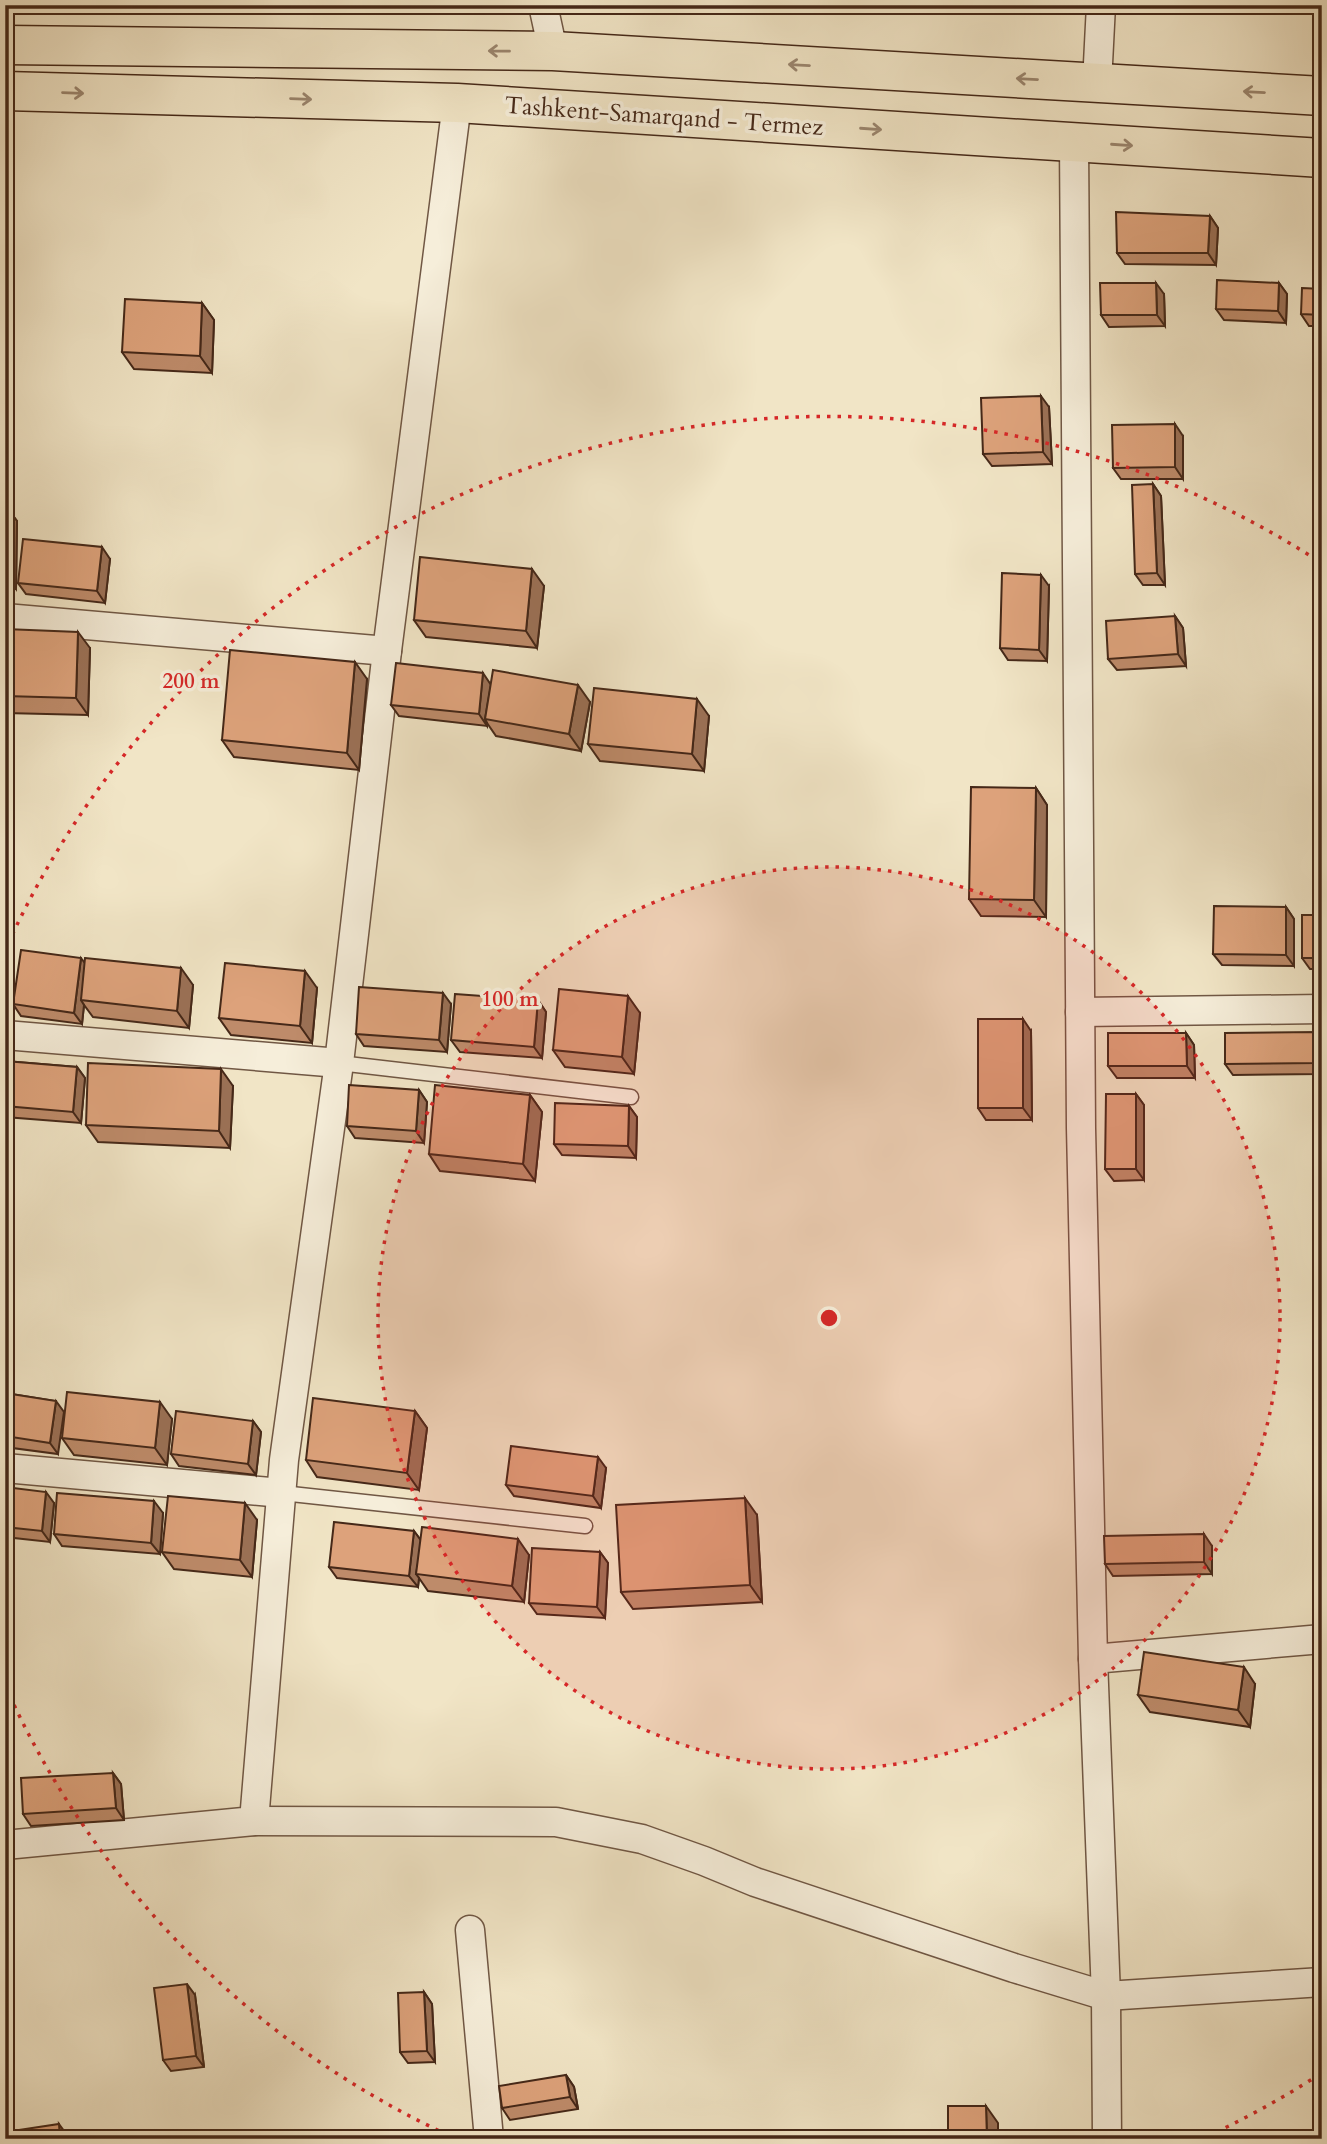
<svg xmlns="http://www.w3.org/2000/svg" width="1327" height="2144" viewBox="0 0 1327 2144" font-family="Cardo,serif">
  <rect width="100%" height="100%" fill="#f1e5c6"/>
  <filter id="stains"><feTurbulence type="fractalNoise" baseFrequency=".00286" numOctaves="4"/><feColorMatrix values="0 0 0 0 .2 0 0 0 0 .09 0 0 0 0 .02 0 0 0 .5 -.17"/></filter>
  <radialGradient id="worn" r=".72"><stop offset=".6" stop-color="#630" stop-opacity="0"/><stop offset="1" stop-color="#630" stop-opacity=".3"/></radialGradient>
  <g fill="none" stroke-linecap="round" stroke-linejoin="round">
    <!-- lane casing -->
    <g stroke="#705744" stroke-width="17">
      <g id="lane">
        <path d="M339,1063L631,1097"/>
        <path d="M282,1493L585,1526"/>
      </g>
    </g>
    <!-- street casing -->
    <g stroke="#705744" stroke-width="31">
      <g id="street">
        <path d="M543,5L553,51"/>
        <path d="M1097,83L1101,5"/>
        <path d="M1074,142L1081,1128L1093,1659L1106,1996L1107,2139"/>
        <path d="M5,618L387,651"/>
        <path d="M1080,1012L1322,1009"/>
        <path d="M5,1035L339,1063"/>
        <path d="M5,1468L282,1493"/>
        <path d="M1093,1659L1322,1639"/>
        <path d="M254,1821L556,1822L642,1839L704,1861L755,1882L1014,1968L1106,1996L1322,1982"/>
        <path d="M5,1845L254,1821L284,1460L339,1063L387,651L457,103"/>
        <path d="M470,1930L489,2139"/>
      </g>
    </g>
    <!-- highway casing -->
    <g stroke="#452818" stroke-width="41">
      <g id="highway">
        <path d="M5,45L553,51L1322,96"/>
        <path d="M5,91L457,103L1322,158"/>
      </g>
    </g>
    <!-- lane -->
    <use href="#lane" stroke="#f6eeda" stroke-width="14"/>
    <!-- street -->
    <use href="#street" stroke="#f6eeda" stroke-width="28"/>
    <!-- highway -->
    <use href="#highway" stroke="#f1e5c6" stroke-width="38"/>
  </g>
  <!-- wall -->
  <g fill="#be8b6a" stroke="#452818" stroke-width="2">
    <path d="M1210,216L1218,228L1216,265L1125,264L1117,253Z"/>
    <path d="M1279,283L1287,294L1286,323L1224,320L1216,309Z"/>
    <path d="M1322,289V326H1309L1301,314Z"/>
    <path d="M1164,294L1165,326L1109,327L1101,315Z"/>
    <path d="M202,303L214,320L212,373L134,369L122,352Z"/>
    <path d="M1049,407L1052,464L992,466L983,454Z"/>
    <path d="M1183,436V479H1121L1113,468Z"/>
    <path d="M1153,484L1161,496L1165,585H1143L1135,574Z"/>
    <path d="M5,505L17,521L16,589H5Z"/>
    <path d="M110,559L105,603L26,594L18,583Z"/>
    <path d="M544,586L537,648L426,637L414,620Z"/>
    <path d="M1049,586L1047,661L1008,660L1000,648Z"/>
    <path d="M1175,616L1183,628L1186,666L1117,670L1108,659Z"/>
    <path d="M5,629L90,648L88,715L5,713Z"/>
    <path d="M367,679L359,770L234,757L222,740Z"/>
    <path d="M491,684L590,702L581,751L496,736L487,723V726L399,716L391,705Z"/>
    <path d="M709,716L704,771L600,761L588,744Z"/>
    <path d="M1036,788L1047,805L1046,917L981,916L969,899Z"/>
    <path d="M1286,907L1294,919V966L1222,965L1213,954Z"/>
    <path d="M1322,915V969H1310L1302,958Z"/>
    <path d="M85,963L193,985L189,1028L93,1017L84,1005L82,1024L21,1016L13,1004Z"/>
    <path d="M317,988L312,1043L231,1035L219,1018Z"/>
    <path d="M538,1000L546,1012L542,1058L460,1052L451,1040Z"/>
    <path d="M451,1004L447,1052L364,1046L356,1034Z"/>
    <path d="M640,1013L634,1074L565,1067L553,1050Z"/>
    <path d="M1031,1031L1032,1120H986L978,1108Z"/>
    <path d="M1317,1032L1322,1038V1074L1233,1075L1225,1064Z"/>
    <path d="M1186,1033L1194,1045L1195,1078H1117L1108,1066Z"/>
    <path d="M5,1061L77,1067L85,1078L81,1123L5,1117Z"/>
    <path d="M233,1086L230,1148L98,1142L86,1125Z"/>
    <path d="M419,1090L427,1102L424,1143L355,1138L347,1126Z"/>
    <path d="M1136,1094L1144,1105V1180L1114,1181L1105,1169Z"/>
    <path d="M530,1095L542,1112L535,1181L440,1171L429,1154Z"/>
    <path d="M629,1106L637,1117L636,1158L562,1155L554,1144Z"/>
    <path d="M5,1393L56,1401L58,1454L5,1447Z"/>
    <path d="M415,1411L427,1428L419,1490L317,1477L306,1460Z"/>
    <path d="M172,1419L167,1465L74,1455L62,1438Z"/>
    <path d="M253,1421L261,1432L256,1475L179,1466L171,1454Z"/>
    <path d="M606,1468L601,1508L514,1496L506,1485Z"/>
    <path d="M5,1487L54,1503L50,1542L5,1537Z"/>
    <path d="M163,1513L160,1554L62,1546L54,1534Z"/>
    <path d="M757,1515L762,1602L633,1609L621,1592Z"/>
    <path d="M257,1520L252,1577L174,1569L162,1552Z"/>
    <path d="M414,1531L420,1539L529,1555L524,1602L428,1591L419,1578L418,1587L337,1578L329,1567Z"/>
    <path d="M1212,1546V1574L1113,1576L1105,1564Z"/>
    <path d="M600,1552L608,1563L605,1618L537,1614L529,1603Z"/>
    <path d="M1255,1684L1250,1727L1150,1712L1138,1695Z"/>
    <path d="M113,1773L121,1784L124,1820L31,1826L23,1814Z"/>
    <path d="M424,1992L432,2004L435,2062L408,2063L400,2052Z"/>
    <path d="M195,1995L204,2067L171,2071L163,2060Z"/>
    <path d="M566,2075L574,2087L578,2109L510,2120L502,2108Z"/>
  </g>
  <!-- shaded-wall -->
  <g fill="#9b7156" stroke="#452818" stroke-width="2">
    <path d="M1210,216L1218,228L1216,265L1208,253Z"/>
    <path d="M1156,283L1164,294L1165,326L1157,315Z"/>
    <path d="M1279,283L1287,294L1286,323L1278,311Z"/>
    <path d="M202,303L214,320L212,373L200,356Z"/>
    <path d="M1041,396L1049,407L1052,464L1043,452Z"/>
    <path d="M1175,424L1183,436V479L1175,467Z"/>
    <path d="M1153,484L1161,496L1165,585L1157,573Z"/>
    <path d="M5,505L17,521L16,589L5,574Z"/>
    <path d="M102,547L110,559L105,603L97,591Z"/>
    <path d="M532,569L544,586L537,648L526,631Z"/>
    <path d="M1041,575L1049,586L1047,661L1039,650Z"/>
    <path d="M1175,616L1183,628L1186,666L1178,654Z"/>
    <path d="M78,632L90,648L88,715L76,698Z"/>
    <path d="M355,662L367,679L359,770L347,753Z"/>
    <path d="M483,673L491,685L485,719L487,723V726L479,714Z"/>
    <path d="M578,685L590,702L581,751L569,734Z"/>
    <path d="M697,699L709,716L704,771L692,754Z"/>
    <path d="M1036,788L1047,805L1046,917L1034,900Z"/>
    <path d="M1286,907L1294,919V966L1286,955Z"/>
    <path d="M81,958L90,970L81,1000L84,1005L82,1024L74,1013Z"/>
    <path d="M181,968L193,985L189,1028L177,1011Z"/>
    <path d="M305,971L317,988L312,1043L300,1026Z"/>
    <path d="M443,993L451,1004L447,1052L439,1040Z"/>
    <path d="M628,996L640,1013L634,1074L622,1057Z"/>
    <path d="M538,1000L546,1012L542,1058L534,1047Z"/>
    <path d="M1023,1019L1031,1031L1032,1120L1023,1108Z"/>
    <path d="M1317,1032L1322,1038V1069L1318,1063Z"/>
    <path d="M1186,1033L1194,1045L1195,1078L1187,1066Z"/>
    <path d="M77,1067L85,1078L81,1123L73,1112Z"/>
    <path d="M221,1069L233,1086L230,1148L219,1131Z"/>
    <path d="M419,1090L427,1102L424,1143L416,1131Z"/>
    <path d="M1136,1094L1144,1105V1180L1136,1169Z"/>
    <path d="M530,1095L542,1112L535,1181L523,1164Z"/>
    <path d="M629,1106L637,1117L636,1158L628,1146Z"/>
    <path d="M56,1401L64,1412L58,1454L50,1443Z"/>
    <path d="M160,1402L172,1419L167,1465L155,1448Z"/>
    <path d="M415,1411L427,1428L419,1490L407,1473Z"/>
    <path d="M253,1421L261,1432L256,1475L248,1464Z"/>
    <path d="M598,1457L606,1468L601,1508L593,1496Z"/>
    <path d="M46,1492L54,1503L50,1542L42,1531Z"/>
    <path d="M745,1498L757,1515L762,1602L750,1585Z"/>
    <path d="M154,1501L163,1513L160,1554L151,1543Z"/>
    <path d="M245,1503L257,1520L252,1577L240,1560Z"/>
    <path d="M414,1531L422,1542L416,1574L419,1578L418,1587L409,1576Z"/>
    <path d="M1204,1534L1212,1546V1574L1204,1562Z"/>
    <path d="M518,1539L529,1555L524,1602L512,1586Z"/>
    <path d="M600,1552L608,1563L605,1618L597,1607Z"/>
    <path d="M1244,1667L1255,1684L1250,1727L1238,1710Z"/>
    <path d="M113,1773L121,1784L124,1820L116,1808Z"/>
    <path d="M187,1984L195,1995L204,2067L196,2056Z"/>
    <path d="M424,1992L432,2004L435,2062L427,2051Z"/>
    <path d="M566,2075L574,2087L578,2109L570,2097Z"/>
    <path d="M986,2106L998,2123V2139H987Z"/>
    <path d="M59,2124L70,2139H60Z"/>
  </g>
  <!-- building -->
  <g fill="#dda27b" stroke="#452818" stroke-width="2">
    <path d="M1116,212L1210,216L1208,253H1117Z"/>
    <path d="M1217,280L1279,283L1278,311L1216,309Z"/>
    <path d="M1100,283H1156L1157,315H1101Z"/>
    <path d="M1302,288L1322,289V315L1301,314Z"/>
    <path d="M125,299L202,303L200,356L122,352Z"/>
    <path d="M1041,396L1043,452L983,454L981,398Z"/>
    <path d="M1175,424V467L1113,468L1112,425Z"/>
    <path d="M1153,484L1157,573L1135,574L1132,485Z"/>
    <path d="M23,539L102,547L97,591L18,583Z"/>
    <path d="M420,557L532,569L526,631L414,620Z"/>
    <path d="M1002,573L1041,575L1039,650L1000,648Z"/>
    <path d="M1175,616L1178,654L1108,659L1106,621Z"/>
    <path d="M5,629L78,632L76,698L5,696Z"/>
    <path d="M230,650L355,662L347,753L222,740Z"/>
    <path d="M396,663L483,673L479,714L391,705Z"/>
    <path d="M493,670L578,685L569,734L485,719Z"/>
    <path d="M594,688L697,699L692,754L588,744Z"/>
    <path d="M971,787L1036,788L1034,900L969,899Z"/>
    <path d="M1214,906L1286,907V955L1213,954Z"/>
    <rect x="1302" y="915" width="20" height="43"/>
    <path d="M21,950L81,958L74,1013L13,1004Z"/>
    <path d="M85,958L181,968L177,1011L81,1000Z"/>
    <path d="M225,963L305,971L300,1026L219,1018Z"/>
    <path d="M359,987L443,993L439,1040L356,1034Z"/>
    <path d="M559,989L628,996L622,1057L553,1050Z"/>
    <path d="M455,994L538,1000L534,1047L451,1040Z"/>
    <rect x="978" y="1019" width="45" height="89"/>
    <path d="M1317,1032L1318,1063L1225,1064V1033Z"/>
    <path d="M1108,1033H1186L1187,1066H1108Z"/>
    <path d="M5,1061L77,1067L73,1112L5,1106Z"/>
    <path d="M88,1063L221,1069L219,1131L86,1125Z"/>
    <path d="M349,1085L419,1090L416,1131L347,1126Z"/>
    <path d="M435,1085L530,1095L523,1164L429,1154Z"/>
    <path d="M1106,1094H1136V1169H1105Z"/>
    <path d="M555,1103L629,1106L628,1146L554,1144Z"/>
    <path d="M67,1392L160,1402L155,1448L62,1438Z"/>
    <path d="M5,1393L56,1401L50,1443L5,1436Z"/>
    <path d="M313,1398L415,1411L407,1473L306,1460Z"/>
    <path d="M176,1411L253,1421L248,1464L171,1454Z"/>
    <path d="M511,1446L598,1457L593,1496L506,1485Z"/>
    <path d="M5,1487L46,1492L42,1531L5,1527Z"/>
    <path d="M57,1493L154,1501L151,1543L54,1534Z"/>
    <path d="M168,1496L245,1503L240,1560L162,1552Z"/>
    <path d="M745,1498L750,1585L621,1592L616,1505Z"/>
    <path d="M334,1522L414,1531L409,1576L329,1567Z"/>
    <path d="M422,1527L518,1539L512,1586L416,1574Z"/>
    <path d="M1204,1534V1562L1105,1564L1104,1536Z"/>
    <path d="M532,1548L600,1552L597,1607L529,1603Z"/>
    <path d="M1144,1652L1244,1667L1238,1710L1138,1695Z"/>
    <path d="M113,1773L116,1808L23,1814L21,1778Z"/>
    <path d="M187,1984L196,2056L163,2060L154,1988Z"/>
    <path d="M424,1992L427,2051L400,2052L398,1993Z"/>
    <path d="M566,2075L570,2097L502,2108L499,2086Z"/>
    <path d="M948,2106H986L987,2139H948Z"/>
    <path d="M59,2124L60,2139H5V2132Z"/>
  </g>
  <!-- one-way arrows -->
  <defs><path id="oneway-shaft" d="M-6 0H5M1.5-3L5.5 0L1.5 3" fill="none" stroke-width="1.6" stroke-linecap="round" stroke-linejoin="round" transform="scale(1.75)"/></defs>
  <g stroke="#9b866f">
    <use href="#oneway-shaft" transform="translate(499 51) rotate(-179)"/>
    <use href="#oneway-shaft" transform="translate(799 65) rotate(-177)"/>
    <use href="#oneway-shaft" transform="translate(1027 79) rotate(-177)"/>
    <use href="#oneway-shaft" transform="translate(1254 92) rotate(-177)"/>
    <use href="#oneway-shaft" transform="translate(73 93) rotate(2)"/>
    <use href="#oneway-shaft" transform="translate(301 99) rotate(2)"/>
    <use href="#oneway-shaft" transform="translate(871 129) rotate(4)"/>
    <use href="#oneway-shaft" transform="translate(1122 145) rotate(4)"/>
  </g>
  <!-- distance rings -->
  <circle cx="829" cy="1318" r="451" fill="#d62828" fill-opacity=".12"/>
  <g fill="none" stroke="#d62828" stroke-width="3.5" stroke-dasharray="3.5 7">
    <circle cx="829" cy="1318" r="451"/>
    <path d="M1320 2074A902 902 0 0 1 1210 2135M448 2135A902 902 0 0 1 8 1692M8 944A902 902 0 0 1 1320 562"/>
  </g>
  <g text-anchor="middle" stroke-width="7" stroke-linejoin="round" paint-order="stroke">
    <!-- street labels -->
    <g font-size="24" fill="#452818" stroke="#f6eeda">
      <text transform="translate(664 116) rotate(4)" y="8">Tashkent-Samarqand - Termez</text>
    </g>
  </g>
  <circle cx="829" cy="1318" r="10" fill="#d62828" stroke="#f6eeda" stroke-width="3.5"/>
  <g font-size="21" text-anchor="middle" font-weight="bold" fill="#d62828" stroke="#f6eeda" stroke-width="7" stroke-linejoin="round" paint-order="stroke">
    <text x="191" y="688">200 m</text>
    <text x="510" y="1006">100 m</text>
  </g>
  <!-- margin -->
  <rect width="1327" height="2144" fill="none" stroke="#f1e5c6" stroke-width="28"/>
  <rect x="7" y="7" width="1313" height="2130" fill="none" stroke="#452818" stroke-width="3.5"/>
  <rect x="14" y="14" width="1299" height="2116" fill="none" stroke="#452818" stroke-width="2"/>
  <rect width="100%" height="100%" filter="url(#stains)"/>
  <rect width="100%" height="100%" fill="url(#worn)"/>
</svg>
